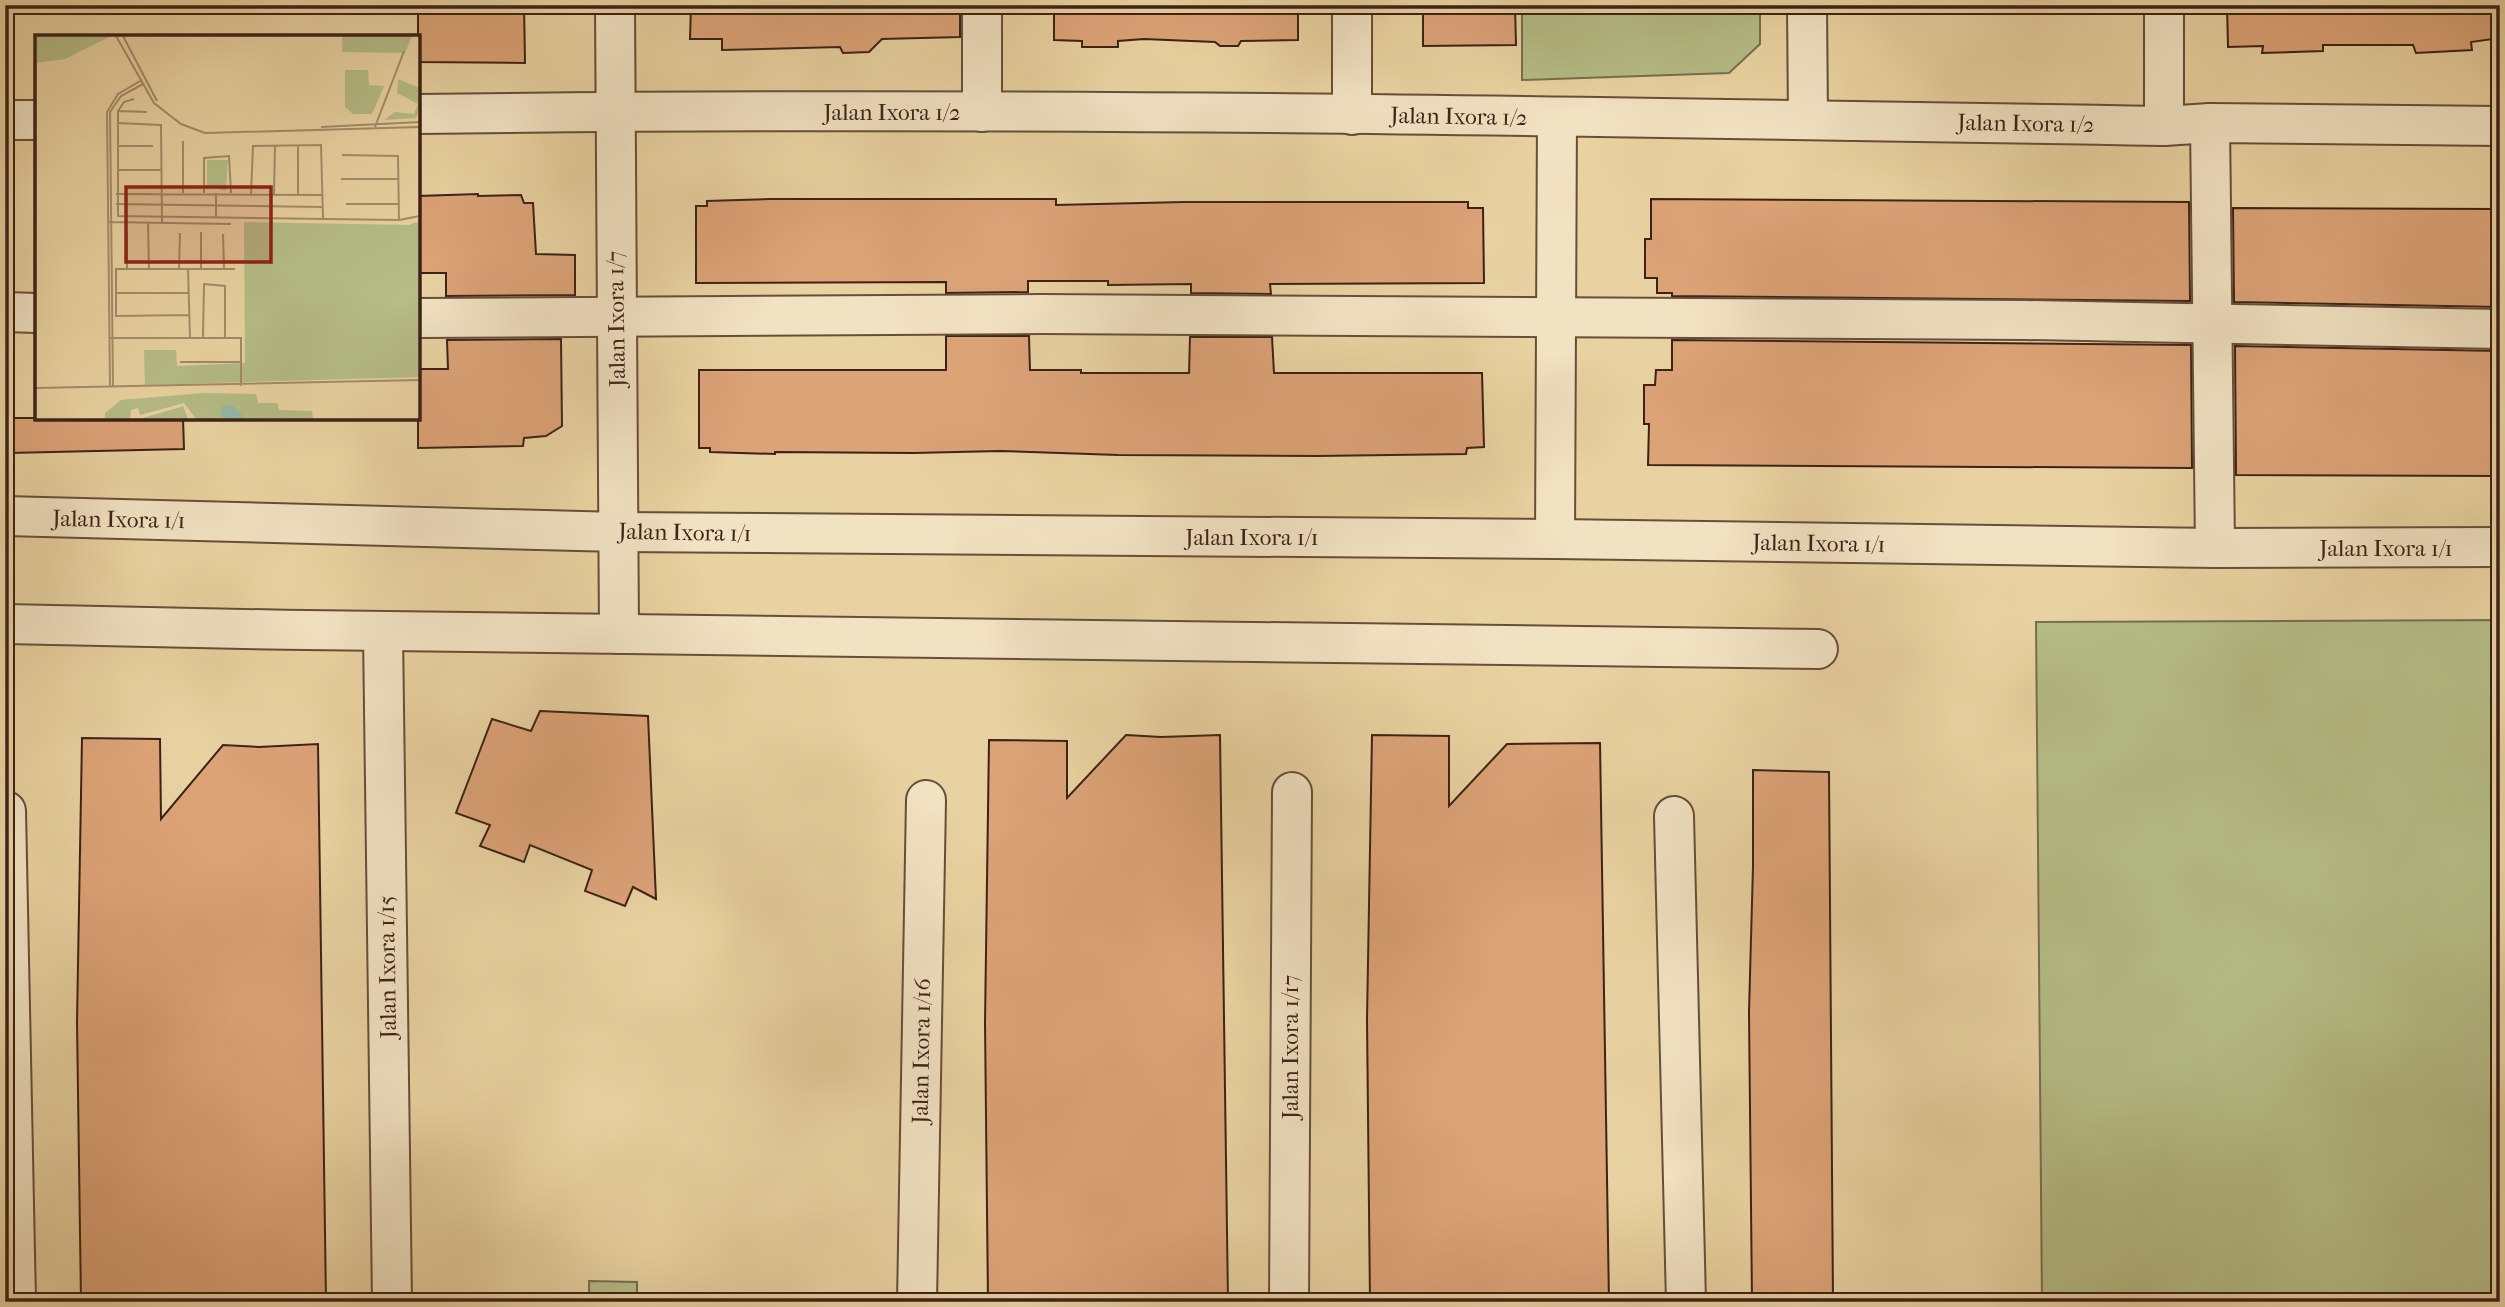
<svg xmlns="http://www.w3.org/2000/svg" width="2505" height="1307" viewBox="0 0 2505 1307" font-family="'IM FELL French Canon',serif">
  <rect width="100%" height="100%" fill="#e9d2a1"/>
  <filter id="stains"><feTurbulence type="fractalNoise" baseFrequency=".00286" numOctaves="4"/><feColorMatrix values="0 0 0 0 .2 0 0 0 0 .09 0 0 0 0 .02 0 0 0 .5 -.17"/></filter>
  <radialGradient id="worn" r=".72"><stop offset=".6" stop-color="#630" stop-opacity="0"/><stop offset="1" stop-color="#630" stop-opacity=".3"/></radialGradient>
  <!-- green -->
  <g fill="#b5bc86" stroke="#786f4f" stroke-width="2">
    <path d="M1522,5H1760V44L1729,73L1522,80Z"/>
    <path d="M2500,620V1302H2042L2036,622Z"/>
    <path d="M589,1281L637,1282V1302H589Z"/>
  </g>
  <!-- building -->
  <g fill="#dca377" stroke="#3c2218" stroke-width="2">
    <path d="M418,5H524L525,63L418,62Z"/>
    <path d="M691,5H960V37L882,39L869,52L843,53L840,47L722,50V39H690Z"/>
    <path d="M1054,5H1298V40L1241,41L1238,46H1220L1215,42L1144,39L1118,41V47H1082V41L1054,40Z"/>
    <path d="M1423,5H1515L1516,45L1423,46Z"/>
    <path d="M2227,5H2500V38L2471,42L2472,50L2416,53L2413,45H2323V51L2262,53L2263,46L2228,47Z"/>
    <path d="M478,194V196L521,195L524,203H533L536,254L575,255V295L446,296V273H418V196Z"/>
    <path d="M771,199H1056V205L1184,202H1468V208H1483L1484,283L1270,284L1271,294L1191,293V284L1108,285V281H1028V292L946,293V282L696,283V206H707V201Z"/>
    <path d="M1651,199L2189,202L2190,301L1672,296V293H1657V278H1645V239H1651Z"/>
    <path d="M2233,208L2500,209V307L2234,302Z"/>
    <path d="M946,336H1029L1030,370H1081V373H1189L1190,337H1272L1274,373H1482L1484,447L1467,448L1466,454L1316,456L1118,455L1000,451L913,453L775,452V454L710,452V448H699V370H946Z"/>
    <path d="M561,339L562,426L546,436L524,438L523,446L418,448V369H448L447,340Z"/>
    <path d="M1672,340L2191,345L2192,468L1648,465L1649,424H1644V385H1655L1656,370H1672Z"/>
    <path d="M2235,346L2500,351V476L2236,475Z"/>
    <path d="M6,418H183L184,449L9,453Z"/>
    <path d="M540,711L648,716L656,899L633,887L625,906L585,891L592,870L530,845L524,862L480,846L490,825L456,813L492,719L531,731Z"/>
    <path d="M1126,735L1161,737L1220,735L1228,1302H988L985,1023L989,740L1067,741V798Z"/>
    <path d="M1372,735L1449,736V806L1507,744L1600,743L1609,1302H1370L1367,1019Z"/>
    <path d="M82,738L160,739L161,819L223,745L259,747L318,744L326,1302H81L77,1022Z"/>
    <path d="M1753,770L1829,772L1833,1302H1752L1749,1012L1753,866Z"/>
  </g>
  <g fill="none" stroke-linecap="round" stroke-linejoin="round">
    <!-- minor casing -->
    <g stroke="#674e3a" stroke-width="42">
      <g id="minor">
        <path d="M615,5L619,634"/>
        <path d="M982,5V112"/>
        <path d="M1807,5L1808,120"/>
        <path d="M2164,5V126"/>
        <path d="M418,114C1000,106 1582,116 2164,126L2210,123L2500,126"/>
        <path d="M1352,115V5"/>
        <path d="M5,120H37"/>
        <path d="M2210,123L2215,548"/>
        <path d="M5,312L37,313"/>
        <path d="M418,318L1042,314L2026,320L2500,329"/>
        <path d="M5,516L618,532L1555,539L2215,548L2500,547"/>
        <path d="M1555,539L1557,117"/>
        <path d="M5,624C609,638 1213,641 1818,649"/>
        <path d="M383,633L392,1302"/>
        <path d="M6,811L16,1302"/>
        <path d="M1674,816L1686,1302"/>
        <path d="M917,1302L926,800"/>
        <path d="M1289,1302L1292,792"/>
      </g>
    </g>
    <!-- minor -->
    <use href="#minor" stroke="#f1e2c2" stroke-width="38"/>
  </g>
  <g text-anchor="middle" stroke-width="5" stroke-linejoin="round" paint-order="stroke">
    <!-- street labels -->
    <g font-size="23" fill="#3c2218" stroke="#f1e2c2">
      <text x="892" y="120">Jalan Ixora 1/2</text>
      <text transform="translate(1459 116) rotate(1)" y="8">Jalan Ixora 1/2</text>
      <text transform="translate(2026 123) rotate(1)" y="8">Jalan Ixora 1/2</text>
      <text transform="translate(616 319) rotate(-91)" y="8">Jalan Ixora 1/7</text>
      <text transform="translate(119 519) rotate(1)" y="8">Jalan Ixora 1/1</text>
      <text transform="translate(685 532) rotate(1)" y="8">Jalan Ixora 1/1</text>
      <text x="1252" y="545">Jalan Ixora 1/1</text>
      <text transform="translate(1819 543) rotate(1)" y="8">Jalan Ixora 1/1</text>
      <text x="2386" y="556">Jalan Ixora 1/1</text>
      <text transform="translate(387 967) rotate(-91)" y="8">Jalan Ixora 1/15</text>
      <text transform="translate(1290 1047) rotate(-90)" y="8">Jalan Ixora 1/17</text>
      <text transform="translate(921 1051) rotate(-89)" y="8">Jalan Ixora 1/16</text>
    </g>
  </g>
  <!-- overview -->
  <g transform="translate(35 35)">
    <rect width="385" height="385" fill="#e9d2a1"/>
    <path d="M0,1H76L30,24L0,28ZM307,1H377L370,18L307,17ZM310,35H333L334,50L349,51L337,79H318L310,72ZM363,44L385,53V75L381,83L349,85L360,77L379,79L383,69L362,58ZM172,125H193L191,156L172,151ZM385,186V342L110,350L109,315H141L142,331L210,328L209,187L374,190ZM168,358L221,359L223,368H242L244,375L277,376L278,384H161L149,368L105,380L103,373L96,375L95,384H70V378L86,365ZM148,371L153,384H104L146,372Z" fill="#b5bc86"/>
    <path d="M189,370L199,371L211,384H187L185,375Z" fill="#97b8a5"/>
    <path fill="none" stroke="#a48c6a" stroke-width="2" d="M81,1L119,68L146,89L170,98L385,92M88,1L122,66M99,64L89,67L83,76V181L364,185L385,181M83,76L112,77M82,88L126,90L127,188M286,92L385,87M340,92L369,16M148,106V158M263,110V159M82,111H118M307,120L363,121L364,185M82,135H127M306,144H364M169,158V123L194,121L196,158M81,159L287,160M216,159L218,111L286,110L288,183M239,159L240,111M81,169L288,172M311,169H364M181,183V158M73,187L196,189M113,188L114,234M92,198V234M188,199L189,234M144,234L145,198M153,234L155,303M166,234V197M81,258H154M154,280L81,281V234H200M168,302L169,249L190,251V302M75,303H206V351M145,327H207M75,352L72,77L83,59L107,45M78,352L75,77L86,61L108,49M0,353L385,345"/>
    <path fill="#8f2418" fill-opacity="0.15" stroke="#8f2418" stroke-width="3.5" d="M91,152H236V227H91Z"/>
    <rect width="385" height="385" fill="none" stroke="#3c2218" stroke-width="3.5"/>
  </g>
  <!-- margin -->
  <rect width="2505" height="1307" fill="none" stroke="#e9d2a1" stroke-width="28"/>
  <rect x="7" y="7" width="2491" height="1293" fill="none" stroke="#3c2218" stroke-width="3.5"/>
  <rect x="14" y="14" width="2477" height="1279" fill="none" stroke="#3c2218" stroke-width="2"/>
  <rect width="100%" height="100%" filter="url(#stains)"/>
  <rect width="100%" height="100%" fill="url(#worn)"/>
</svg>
